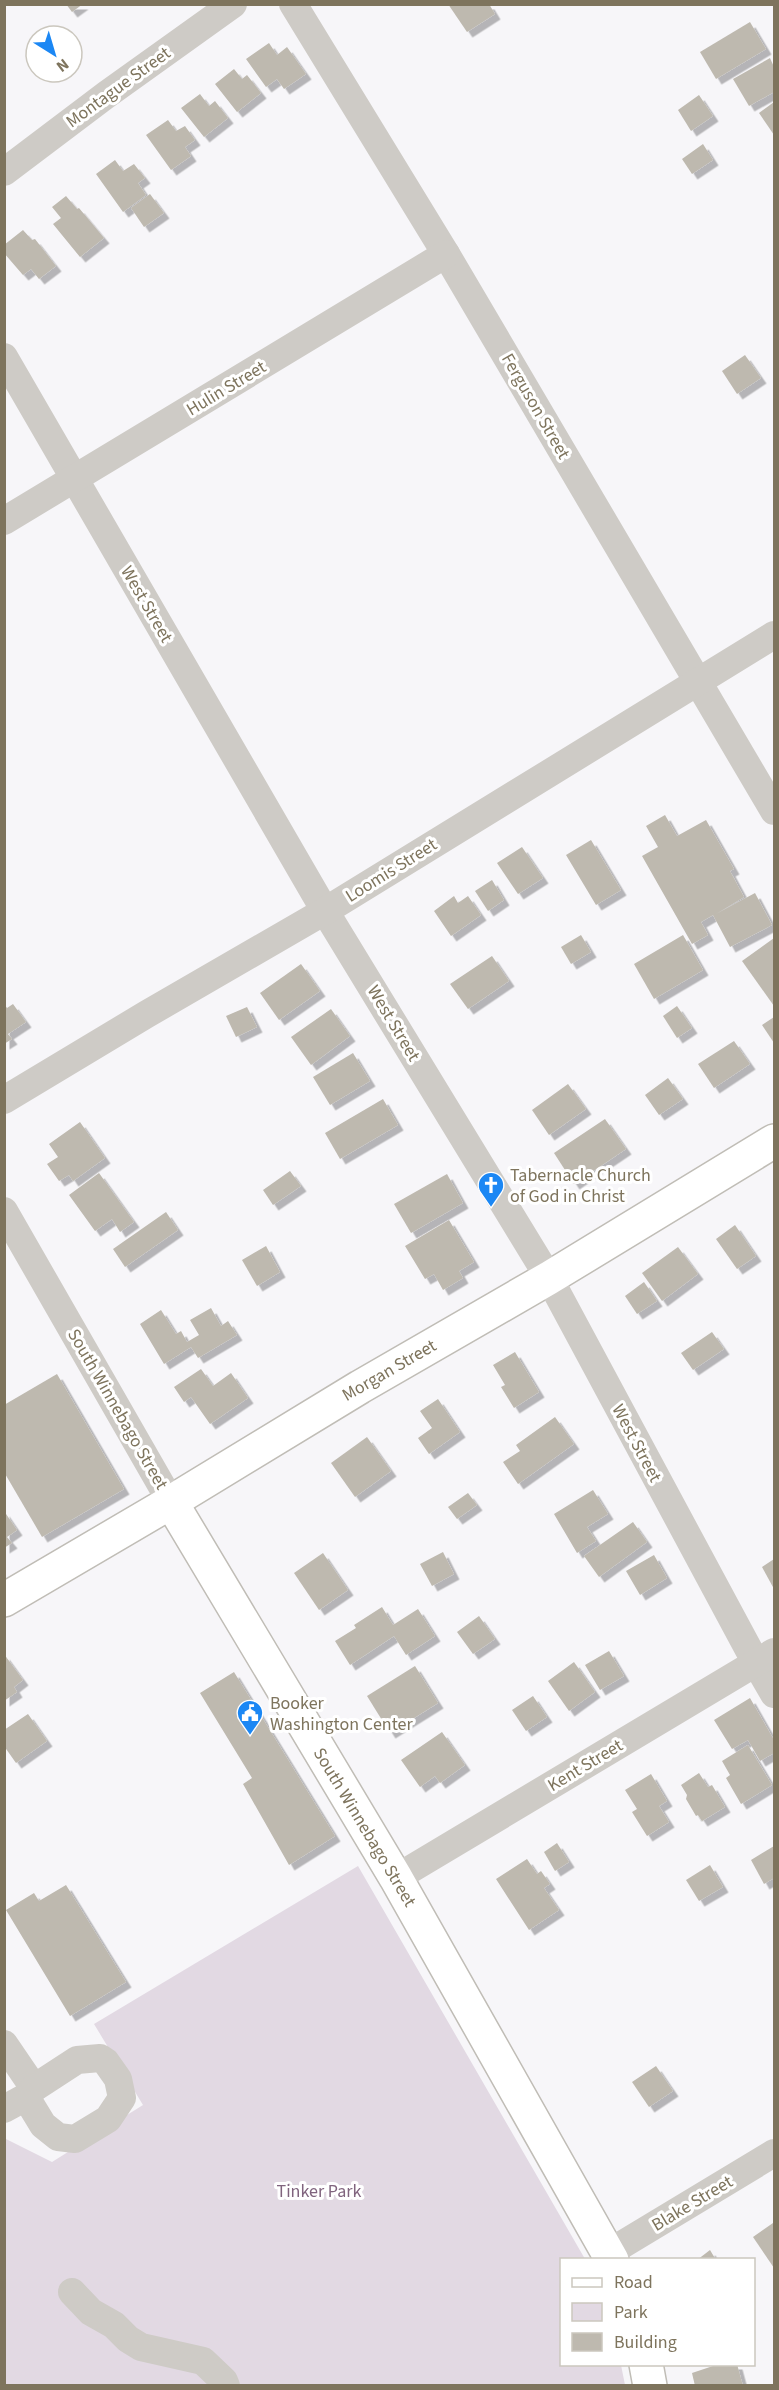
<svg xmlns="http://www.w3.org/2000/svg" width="779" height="2390" viewBox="0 0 779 2390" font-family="'Source Sans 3',sans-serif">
  <defs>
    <filter id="shadow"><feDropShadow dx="5.5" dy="5.5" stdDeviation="0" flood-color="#0004"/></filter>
  </defs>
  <rect width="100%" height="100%" fill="#f7f6f9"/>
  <!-- green -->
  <path fill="#e2d9e3" d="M358,1866L585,2259L562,2260V2364L621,2365L625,2385H5L4,2138L52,2162L143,2105L94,2024Z"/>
  <!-- building -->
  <g fill="#beb9af" filter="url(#shadow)">
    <path d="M66,4H83L72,12Z"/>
    <path d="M448,4H489L495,14L467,32Z"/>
    <path d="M750,22L766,49L716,79L700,52Z"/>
    <path d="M269,43L277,55L287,47L306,74L284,89L277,79L266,87L246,59Z"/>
    <path d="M770,58L774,67V92L749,106L733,79Z"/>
    <path d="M234,69L242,79L247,75L261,93L237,112L215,84Z"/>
    <path d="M200,94L209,106L215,101L228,118L204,137L181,108Z"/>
    <path d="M699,95L713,116L691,131L678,110Z"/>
    <path d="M774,102V135L759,113Z"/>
    <path d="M168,120L176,131L185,126L195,140L185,147L191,156L171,170L146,135Z"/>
    <path d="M703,144L713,160L692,174L682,159Z"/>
    <path d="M115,160L123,171L134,164L145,178L138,183L146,195L123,212L96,174Z"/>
    <path d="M150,194L164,213L144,227L131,208Z"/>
    <path d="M66,196L77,209L79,208L104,238L80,257L53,224L61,218L52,207Z"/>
    <path d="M23,230L32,240L35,239L56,266L39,279L31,269L23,275L4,253V245Z"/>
    <path d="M745,355L761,378L737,394L722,371Z"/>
    <path d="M665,815L677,836L706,820L734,869L730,871L744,897L716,914L755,893L772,925L730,947L713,915L701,922L708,935L692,944L642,856L658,847L646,826Z"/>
    <path d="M591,840L621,890L596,905L566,855Z"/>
    <path d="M522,847L543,878L518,894L497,863Z"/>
    <path d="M492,880L504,900L488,911L475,891Z"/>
    <path d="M454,896L458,903L468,896L481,915L451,936L434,911Z"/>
    <path d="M581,935L591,952L571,964L561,947Z"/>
    <path d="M683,935L703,970L654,999L634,964Z"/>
    <path d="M774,938V1006L742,961Z"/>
    <path d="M492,956L509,981L468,1009L450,984Z"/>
    <path d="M301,964L320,991L279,1020L260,993Z"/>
    <path d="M4,1004L7,1008L13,1004L26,1022L8,1034L12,1039L4,1044Z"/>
    <path d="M677,1006L692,1028L677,1038L663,1016Z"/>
    <path d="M247,1007L257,1027L236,1037L226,1016Z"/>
    <path d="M331,1009L350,1036L311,1065L291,1037Z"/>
    <path d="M774,1017V1043L762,1025Z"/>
    <path d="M734,1041L750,1064L714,1088L698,1064Z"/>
    <path d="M353,1053L370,1081L330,1105L313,1077Z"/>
    <path d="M668,1078L683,1099L659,1115L645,1095Z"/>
    <path d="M568,1084L586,1109L549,1135L532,1110Z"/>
    <path d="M383,1099L398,1125L340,1159L325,1133Z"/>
    <path d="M605,1119L626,1149L574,1184L554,1153Z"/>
    <path d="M80,1122L105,1158L73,1181L69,1175L59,1181L47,1164L58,1157L49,1144Z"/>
    <path d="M290,1171L301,1186L273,1205L263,1190Z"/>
    <path d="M99,1173L134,1222L120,1232L112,1219L95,1231L69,1195Z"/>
    <path d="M447,1174L463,1203L411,1233L394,1204Z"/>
    <path d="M166,1212L178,1230L125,1267L113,1249Z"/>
    <path d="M449,1220L474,1262L459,1271L463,1278L443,1290L434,1274L425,1279L405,1246Z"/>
    <path d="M735,1225L756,1256L737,1269L716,1239Z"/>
    <path d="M266,1246L280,1272L257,1286L242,1260Z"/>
    <path d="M678,1247L698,1274L662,1301L642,1273Z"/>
    <path d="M644,1282L657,1301L637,1314L625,1296Z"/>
    <path d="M211,1308L221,1326L228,1321L237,1335L198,1358L191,1347L164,1364L140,1324L161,1310L176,1334L181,1331L187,1342L199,1335L190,1320Z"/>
    <path d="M712,1332L724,1349L693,1370L681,1353Z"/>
    <path d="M515,1352L539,1392L514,1408L501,1387L505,1385L493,1365Z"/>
    <path d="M201,1369L213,1386L231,1373L248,1398L210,1424L191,1397L184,1402L174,1387Z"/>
    <path d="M57,1374L124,1489L42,1537L4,1472V1405Z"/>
    <path d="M438,1399L460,1432L429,1454L418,1438L432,1428L420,1411Z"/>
    <path d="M555,1417L574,1444L518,1484L503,1462L520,1451L516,1445Z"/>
    <path d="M367,1437L391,1471L355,1497L331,1463Z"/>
    <path d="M593,1490L608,1514L587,1527L596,1541L577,1553L554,1514Z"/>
    <path d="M468,1493L477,1505L457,1519L448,1507Z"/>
    <path d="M4,1511L17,1530L7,1537L12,1543L4,1548Z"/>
    <path d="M633,1522L647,1542L599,1577L584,1556Z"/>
    <path d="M443,1552L454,1574L432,1586L420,1564Z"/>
    <path d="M323,1553L348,1590L319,1610L294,1573Z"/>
    <path d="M654,1555L667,1578L640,1595L626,1571Z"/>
    <path d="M774,1559V1589L762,1567Z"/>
    <path d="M382,1607L393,1625L418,1609L435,1636L406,1655L394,1636L350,1665L335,1641L356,1628L354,1625Z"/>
    <path d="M479,1616L495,1639L473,1654L457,1632Z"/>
    <path d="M609,1651L624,1676L600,1690L585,1665Z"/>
    <path d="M4,1654L23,1680L14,1687L17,1692L4,1701Z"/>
    <path d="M574,1662L595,1692L569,1711L548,1681Z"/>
    <path d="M415,1666L438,1703L390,1733L367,1696Z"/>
    <path d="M234,1672L335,1836L289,1865L243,1784L252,1778L200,1693Z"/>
    <path d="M533,1696L547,1717L526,1731L512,1710Z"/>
    <path d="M750,1698L774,1740V1753L760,1761L748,1740L732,1749L714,1720Z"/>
    <path d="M28,1714L47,1741L16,1763L4,1746V1730Z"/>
    <path d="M442,1732L465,1765L440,1783L435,1776L420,1787L401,1760Z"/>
    <path d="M748,1745L772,1785L741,1804L726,1778L730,1775L722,1761Z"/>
    <path d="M699,1773L708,1787L712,1785L725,1807L702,1821L698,1815L696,1816L686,1799L687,1795L681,1785Z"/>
    <path d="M651,1774L667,1801L659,1806L669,1822L647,1836L632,1812L637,1809L625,1790Z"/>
    <path d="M557,1843L569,1862L555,1871L544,1852Z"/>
    <path d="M774,1846V1878L764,1884L751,1860Z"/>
    <path d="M527,1859L537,1874L541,1871L550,1884L544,1888L559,1910L529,1930L496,1879Z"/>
    <path d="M710,1865L723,1887L699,1901L686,1880Z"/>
    <path d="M66,1885L126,1982L70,2016L6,1910L34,1893L39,1901Z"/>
    <path d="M656,2066L673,2091L649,2107L632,2082Z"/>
    <path d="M773,2223L774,2225V2268L753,2237Z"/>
    <path d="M710,2250L716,2260H697Z"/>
    <path d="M719,2364H737L743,2386H695L692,2373Z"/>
  </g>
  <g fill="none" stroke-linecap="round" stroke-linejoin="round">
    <!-- major casing -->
    <g stroke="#c0bdb6" stroke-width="36">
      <g id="major">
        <path d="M171,1502L396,1878L612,2260"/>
        <path d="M4,1600L171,1502L360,1387L549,1278L774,1141"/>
        <path d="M646,2364L650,2386"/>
      </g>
    </g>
    <!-- minor -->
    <g stroke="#cecbc6" stroke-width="28">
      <path d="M293,4L446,254L774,811"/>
      <path d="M4,172L106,95L233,4"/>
      <path d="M4,357L325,911L549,1278L756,1663L774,1694"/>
      <path d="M4,521L446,254"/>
      <path d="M4,1100L147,1014L325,911L774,635"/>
      <path d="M4,1211L171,1502"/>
      <path d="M396,1878L774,1652"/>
      <path d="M4,2044L34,2088"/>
      <path d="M4,2109L26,2097L34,2088L77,2060L100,2058L106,2062L118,2079L122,2098L108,2119L75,2139L58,2137L43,2125L26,2097"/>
      <path d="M610,2252L774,2153"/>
      <path d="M72,2292L91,2312L114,2325L128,2339L141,2347L203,2361L224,2381L226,2386"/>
    </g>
    <!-- major -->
    <use href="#major" stroke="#fff" stroke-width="33"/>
  </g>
  <!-- icons -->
  <defs>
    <g id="church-pin" transform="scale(1.35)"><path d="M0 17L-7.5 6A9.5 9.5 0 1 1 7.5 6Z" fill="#1b87f4" stroke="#fff"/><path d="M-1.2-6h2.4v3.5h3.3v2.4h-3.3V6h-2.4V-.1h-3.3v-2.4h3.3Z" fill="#fff"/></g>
    <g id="civic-pin" transform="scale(1.35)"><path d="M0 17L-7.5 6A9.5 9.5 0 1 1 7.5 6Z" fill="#1b87f4" stroke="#fff"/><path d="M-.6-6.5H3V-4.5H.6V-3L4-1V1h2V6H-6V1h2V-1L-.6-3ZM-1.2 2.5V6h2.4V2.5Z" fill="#fff"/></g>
  </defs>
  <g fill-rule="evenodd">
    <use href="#church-pin" x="491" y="1185"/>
    <use href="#civic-pin" x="250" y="1713"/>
  </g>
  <g text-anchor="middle" stroke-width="6" stroke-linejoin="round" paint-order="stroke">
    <!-- street labels -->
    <g font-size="18" fill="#7e745d" stroke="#fff">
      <text transform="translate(118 87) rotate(-36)" y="6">Montague Street</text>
      <text transform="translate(226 388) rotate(-31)" y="6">Hulin Street</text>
      <text transform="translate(536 406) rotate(60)" y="6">Ferguson Street</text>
      <text transform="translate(147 604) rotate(60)" y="6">West Street</text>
      <text transform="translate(391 870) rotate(-32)" y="6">Loomis Street</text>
      <text transform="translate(394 1023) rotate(59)" y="6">West Street</text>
      <text transform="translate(389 1370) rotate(-30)" y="6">Morgan Street</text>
      <text transform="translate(118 1409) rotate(60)" y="6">South Winnebago Street</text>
      <text transform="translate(637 1443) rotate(62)" y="6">West Street</text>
      <text transform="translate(585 1765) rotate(-31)" y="6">Kent Street</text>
      <text transform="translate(365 1827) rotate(59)" y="6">South Winnebago Street</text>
      <text transform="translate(692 2203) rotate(-31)" y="6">Blake Street</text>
    </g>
    <!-- poi labels -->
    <g font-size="18" fill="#7e745d" stroke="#fff" text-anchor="start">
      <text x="510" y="1181">Tabernacle Church<tspan x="510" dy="21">of God in Christ</tspan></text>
      <text x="270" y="1709">Booker<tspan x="270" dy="21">Washington Center</tspan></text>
    </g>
    <!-- park labels -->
    <g font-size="18" fill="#80647e" stroke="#fff">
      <text x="319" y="2197">Tinker Park</text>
    </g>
  </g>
  <!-- border -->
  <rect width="779" height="2390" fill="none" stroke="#7e745d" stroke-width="12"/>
  <!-- legend -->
  <rect x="560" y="2258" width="195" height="108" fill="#ffffff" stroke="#cbc7be" stroke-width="1.5"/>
  <rect x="572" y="2278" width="30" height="9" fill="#ffffff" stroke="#cbc7be" stroke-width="1.5"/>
  <text x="614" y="2288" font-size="18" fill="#7e745d">Road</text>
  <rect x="572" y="2303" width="30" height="18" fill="#e2d9e3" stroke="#cbc7be" stroke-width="1.5"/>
  <text x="614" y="2318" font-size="18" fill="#7e745d">Park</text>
  <rect x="572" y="2333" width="30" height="18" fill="#beb9af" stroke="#cbc7be" stroke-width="1.5"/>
  <text x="614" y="2348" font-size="18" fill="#7e745d">Building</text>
  <!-- north arrow -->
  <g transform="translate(54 54) rotate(143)"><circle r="28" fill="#ffffff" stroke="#cbc7be" stroke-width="1.5"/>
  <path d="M0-4.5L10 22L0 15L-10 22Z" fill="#1b87f4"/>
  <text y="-9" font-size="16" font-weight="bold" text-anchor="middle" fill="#7e745d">N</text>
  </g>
</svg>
